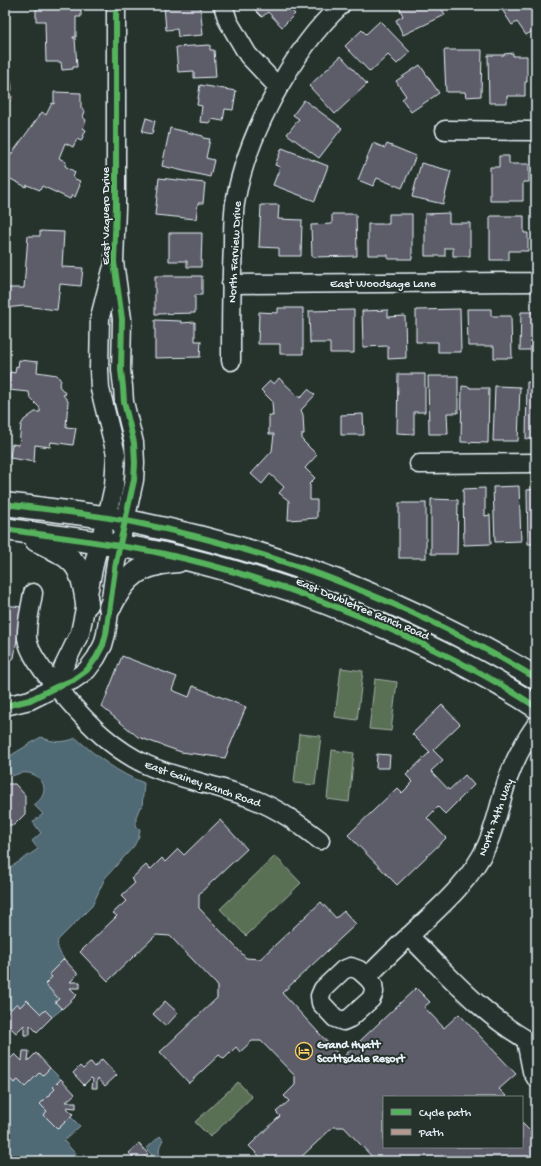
<svg xmlns="http://www.w3.org/2000/svg" width="541" height="1166" viewBox="0 0 541 1166" font-family="'Gochi Hand',sans-serif">
  <rect width="100%" height="100%" fill="#26332d"/>
  <filter id="ink" filterUnits="userSpaceOnUse"><feTurbulence type="fractalNoise" baseFrequency=".025" numOctaves="2"/><feDisplacementMap in="SourceGraphic" scale="8" xChannelSelector="R" yChannelSelector="G"/><feConvolveMatrix kernelMatrix="1 2 1 2 8 2 1 2 1" color-interpolation-filters="sRGB"/></filter>
  <g filter="url(#ink)">
    <!-- green -->
    <g fill="#5a7054" stroke="#a1b0a6">
      <path d="M341,668L363,671L357,720L335,717Z"/>
      <path d="M375,679L397,682L391,731L369,729Z"/>
      <path d="M299,734L321,736L315,785L294,783Z"/>
      <path d="M332,750L354,753L349,802L327,799Z"/>
      <path d="M275,856L301,883L246,936L220,909Z"/>
      <path d="M238,1082L252,1097L210,1137L195,1122Z"/>
    </g>
    <!-- water -->
    <g fill="#4f6974" stroke="#8c9fa9">
      <path d="M41,737C53,743 64,743 76,738C97,757 118,773 144,783L142,807H140L136,817V828L140,829L139,836L134,846L105,878L92,906L58,940C56,948 60,953 64,959L49,974L52,977L45,984L59,999L55,1002L62,1009L52,1017L45,1010L41,1014L27,1000L20,1007L16,1004L5,1015V871L38,849L32,841L41,833L33,822L43,814L34,805C58,788 34,764 13,776L5,765V759Z"/>
      <path d="M50,1068L61,1079L53,1087L55,1089L40,1104L47,1111L44,1115L58,1129L71,1117L80,1126L64,1141L82,1161H5V1074L14,1083L18,1080L25,1087L40,1072L43,1075Z"/>
      <path d="M160,1136L163,1140C158,1148 158,1153 162,1161H146L152,1155L146,1149Z"/>
    </g>
    <!-- building -->
    <g fill="#5d5c69" stroke="#e8f1f8">
      <path d="M36,5H81V17H76V37H73V38H75L77,67H73V69L62,70L61,62H46L45,21H36Z"/>
      <path d="M164,5H200L203,35L178,37L177,29L166,30Z"/>
      <path d="M250,5H297L291,10L295,14L282,27L268,12L262,17Z"/>
      <path d="M398,5H440L445,15L403,35L396,20L403,16Z"/>
      <path d="M512,5H536V29L526,35L517,22L512,25L503,11Z"/>
      <path d="M380,21L410,52L397,64L388,55L370,72L345,46L362,30L366,34Z"/>
      <path d="M210,45V50H214L216,77L194,78V71L178,72L176,47Z"/>
      <path d="M444,50H482L481,96L466,97L465,92H446Z"/>
      <path d="M513,53V56H527V82H525V96H507V103H489L488,55H504V54Z"/>
      <path d="M341,56L367,84L335,114L309,86Z"/>
      <path d="M420,65L439,93L411,112L402,99L406,96L396,81Z"/>
      <path d="M200,85L236,91L233,110L225,109L223,121L211,119V123L200,122L202,106L197,105Z"/>
      <path d="M54,92L81,93V108L85,111L83,117L86,120L83,128L86,130L81,141L77,139L73,147L65,143L59,158L66,162L65,166L75,172L73,178L80,181L79,184L80,185L75,197L72,195L70,199L42,186L40,190L27,185L26,187L5,176V163L42,112L46,115L52,103L54,104Z"/>
      <path d="M304,100L342,128L319,158L287,134L299,119L293,115Z"/>
      <path d="M146,118L155,121L152,134L142,132Z"/>
      <path d="M170,128L203,136V138L210,139L206,158L214,160L210,177L162,166Z"/>
      <path d="M373,143L385,148L387,144L416,156L402,188L377,178L373,186L358,180Z"/>
      <path d="M282,148L328,166L315,201L273,185L280,167L275,165Z"/>
      <path d="M499,156H509V164H529V182H523V201H490V167H499Z"/>
      <path d="M421,163L451,171L443,204L412,197Z"/>
      <path d="M159,178L205,183L203,203H198L196,219L155,215Z"/>
      <path d="M261,205H279L278,219L302,220L301,256H279V248L259,247Z"/>
      <path d="M449,213V223H470V256H453V248H445V256H425V214Z"/>
      <path d="M332,214H356L357,256L312,257L311,225L332,224Z"/>
      <path d="M389,214H412V259H388V255H368V224H389Z"/>
      <path d="M490,216H524V233H528V251H509V260H490Z"/>
      <path d="M40,231L64,232L62,267L83,268L81,286L60,284L57,310L24,306L5,308V280L7,288H24L28,236H40Z"/>
      <path d="M169,233H202L201,267H187V261H169Z"/>
      <path d="M155,276H202V295H195V313L155,314Z"/>
      <path d="M278,308H303V354H280V344H258L259,312L278,313Z"/>
      <path d="M460,309L461,352H438V342H416V310Z"/>
      <path d="M467,309H491V316H511L512,358H494V346H468Z"/>
      <path d="M354,310V353H330V343H310L309,311Z"/>
      <path d="M388,310V317L405,316L406,358L388,359V346L363,347L362,311Z"/>
      <path d="M521,312H536V350H520Z"/>
      <path d="M155,320L181,321V323L195,322V341H201L200,357L155,358Z"/>
      <path d="M19,360L38,362L37,372L57,375L61,381L59,386L66,394L63,395L68,401L66,427L76,428L73,445L51,442L50,447L35,445L34,462L10,458L12,444L19,445L21,425L24,420L35,412H40V408L30,398L29,392L8,390L10,372L15,373L16,366L18,367Z"/>
      <path d="M398,374H425V412H414V434L397,433Z"/>
      <path d="M428,376H458V413H447L448,434H429Z"/>
      <path d="M279,378L300,398L308,389L315,395L301,410L303,415L304,434H302V440L317,455L305,468L315,478L309,484L310,485V500H317V518L288,520L289,501L279,493L284,487L270,474L262,484L251,474L272,451L274,434H269V415L273,416L272,401L261,390L270,381L274,384Z"/>
      <path d="M527,382L536,383V439H526Z"/>
      <path d="M462,386L470,387V388H489L488,443L461,442Z"/>
      <path d="M495,386L520,387L518,441H493Z"/>
      <path d="M363,414L364,435H341V415Z"/>
      <path d="M519,486L521,541L495,542L493,487Z"/>
      <path d="M485,488V516L490,515L491,544L464,545L463,489Z"/>
      <path d="M536,489V544H528L527,490Z"/>
      <path d="M431,499L458,500L457,554H431Z"/>
      <rect x="399" y="503" width="27" height="55"/>
      <path d="M5,605L22,607L14,658L5,664Z"/>
      <path d="M122,656L177,677L172,690L189,697L193,686L246,707L225,758L181,752L138,737L102,707Z"/>
      <path d="M442,705L460,724L433,750L443,760L431,771L449,790L465,775L474,785L445,814L438,807L427,818L446,838L397,885L348,835L397,788L402,793L413,782L406,775L430,752L412,734Z"/>
      <path d="M377,754L390,755L389,768H376Z"/>
      <path d="M5,784H15L25,795V814L14,825H5Z"/>
      <path d="M220,820L247,849L199,894V908L246,958L260,959L321,902L336,918L344,911L356,924L282,993L342,1058L416,988L430,1002L424,1007L444,1028L459,1014L516,1074L499,1089L507,1097H384V1147H522V1123L536,1137V1161H376L344,1127H333L297,1161H264L249,1146L280,1116L276,1112L289,1101L284,1096L295,1085V1076L261,1041H252L240,1052L236,1047L224,1059L219,1055L189,1083L160,1052L217,998V985L170,936L156,935L108,981L80,952L117,916L113,913L126,901L121,896L135,883L131,879L146,865L150,870L162,858L165,862L178,849L184,855Z"/>
      <path d="M64,959L78,974L70,982H80V988H70L77,995L62,1009L55,1002L59,999L45,984L52,977L49,974Z"/>
      <path d="M27,1000L41,1014L45,1010L52,1017L37,1032L30,1025V1035H24V1025L16,1033L5,1022V1015L17,1003L20,1007Z"/>
      <path d="M165,1001L178,1013L166,1026L153,1014Z"/>
      <path d="M23,1051H29L28,1061L36,1053L50,1068L43,1075L40,1072L25,1087L18,1080L14,1083L5,1074V1064L15,1054L22,1061Z"/>
      <path d="M102,1059L117,1075L105,1086L98,1078L97,1080V1088H92L93,1079L91,1078L84,1085L73,1073L80,1066L83,1069L91,1062L95,1067Z"/>
      <path d="M61,1079L75,1094L66,1102H76V1108L66,1107L73,1114L58,1129L44,1115L47,1111L40,1104L55,1089L53,1087Z"/>
      <path d="M139,1144L148,1154L140,1161H137L129,1153Z"/>
    </g>
    <g fill="none" stroke-linecap="round" stroke-linejoin="round">
      <!-- minor casing -->
      <g stroke="#e8f1f8" stroke-width="21">
        <g id="minor">
          <path d="M223,5L228,21L248,55L278,87"/>
          <path d="M445,130L536,131"/>
          <path d="M231,284L533,282L536,281"/>
          <path d="M231,361C231,323 231,284 233,246C233,232 233,217 235,203C246,137 292,50 341,5"/>
          <path d="M419,464L536,463"/>
          <path d="M33,593C31,607 26,623 27,638C29,656 54,685 66,698C89,725 114,750 147,765C181,780 219,785 253,799C279,809 299,824 320,840"/>
          <path d="M56,687L63,668L80,633L95,559L110,504L114,486L116,454L100,389L99,369L100,317L112,270"/>
          <path d="M5,706L30,700L56,687L73,680L87,670L96,658L103,645L106,634L116,562L134,480L135,463L134,443L124,402L123,387L121,370L122,319L114,262L116,208V5"/>
          <path d="M409,936C448,975 486,1019 536,1045"/>
          <path d="M351,967L359,970L367,977L373,984L374,992L371,999L350,1018L343,1021L335,1018L321,1003L320,996L323,989L343,970Z"/>
          <path d="M367,977C381,963 396,948 410,935C439,908 471,881 487,845C496,825 500,802 507,781C514,761 524,742 536,725"/>
          <path d="M526,1040L532,1071L536,1078"/>
        </g>
      </g>
      <!-- major casing -->
      <g stroke="#e8f1f8" stroke-width="25">
        <g id="major">
          <path d="M5,504C49,510 94,514 137,523C281,552 410,603 536,678"/>
          <path d="M5,529C57,537 109,543 160,553C244,571 323,599 401,634C447,655 493,678 536,707"/>
          <path d="M36,540C73,558 82,561 87,604"/>
          <path d="M110,607C126,574 141,564 178,561"/>
        </g>
      </g>
      <!-- minor -->
      <use href="#minor" stroke="#26332d" stroke-width="18"/>
      <!-- major -->
      <use href="#major" stroke="#26332d" stroke-width="22"/>
      <!-- quiet -->
      <path stroke="#b69a8f" stroke-width="5" stroke-dasharray="10 5" stroke-linecap="butt" d="M5,51L10,87V98L5,101"/>
      <!-- cycleway casing -->
      <g stroke="#26332d" stroke-width="8">
        <g id="cycleway">
          <path d="M5,504C49,510 94,514 137,523C281,552 410,603 536,678"/>
          <path d="M5,529C57,537 109,543 160,553C244,571 323,599 401,634C447,655 493,678 536,707"/>
          <path d="M5,706L30,700L56,687L73,680L87,670L96,658L103,645L106,634L116,562L134,480L135,463L134,443L124,402L123,387L121,370L122,319L114,262L116,208V5"/>
        </g>
      </g>
      <!-- cycleway -->
      <use href="#cycleway" stroke="#56b35d" stroke-width="6"/>
    </g>
  </g>
  <!-- icons -->
  <defs>
    <g id="hotel-ring" transform="scale(0.9)"><circle r="9.5" fill="#26332d" stroke="#ffd166" stroke-width="1.5"/><path d="M-6-4.5h1.5V1H6V5H4.5V3h-9V5H-6ZM-4 0a1.8 1.8 0 1 1 3.6 0ZM.5 0V-2.5h3Q6-2.5 6 0Z" fill="#ffd166"/></g>
  </defs>
  <g fill-rule="evenodd">
    <use href="#hotel-ring" x="304" y="1051"/>
  </g>
  <g text-anchor="middle" stroke-width="4" stroke-linejoin="round" paint-order="stroke">
    <!-- street labels -->
    <g font-size="12" fill="#e8f1f8" stroke="#26332d">
      <text transform="translate(105 216) rotate(-90)" y="4">East Vaquero Drive</text>
      <text transform="translate(234 252) rotate(-87)" y="4">North Farview Drive</text>
      <text x="383" y="287">East Woodsage Lane</text>
      <text transform="translate(363 608) rotate(23)" y="4">East Doubletree Ranch Road</text>
      <text transform="translate(203 783) rotate(19)" y="4">East Gainey Ranch Road</text>
      <text transform="translate(495 817) rotate(-70)" y="4">North 74th Way</text>
    </g>
    <!-- poi labels -->
    <g font-size="12" font-weight="bold" fill="#e8f1f8" stroke="#26332d" text-anchor="start">
      <text x="317" y="1048">Grand Hyatt<tspan x="317" dy="14">Scottsdale Resort</tspan></text>
    </g>
  </g>
  <!-- margin -->
  <rect width="541" height="1166" fill="none" stroke="#26332d" stroke-width="20"/>
  <rect x="10" y="10" width="521" height="1146" fill="none" stroke="#e8f1f8" stroke-width="1.5" filter="url(#ink)"/>
  <!-- legend -->
  <rect x="383" y="1096" width="140" height="52" fill="#26332d" stroke="#747f7e"/>
  <rect x="391" y="1109" width="20" height="6" fill="#56b35d" stroke="#747f7e"/>
  <text x="419" y="1116" font-size="12" fill="#e8f1f8">Cycle path</text>
  <rect x="391" y="1129" width="20" height="6" fill="#b69a8f" stroke="#747f7e"/>
  <text x="419" y="1136" font-size="12" fill="#e8f1f8">Path</text>
</svg>
